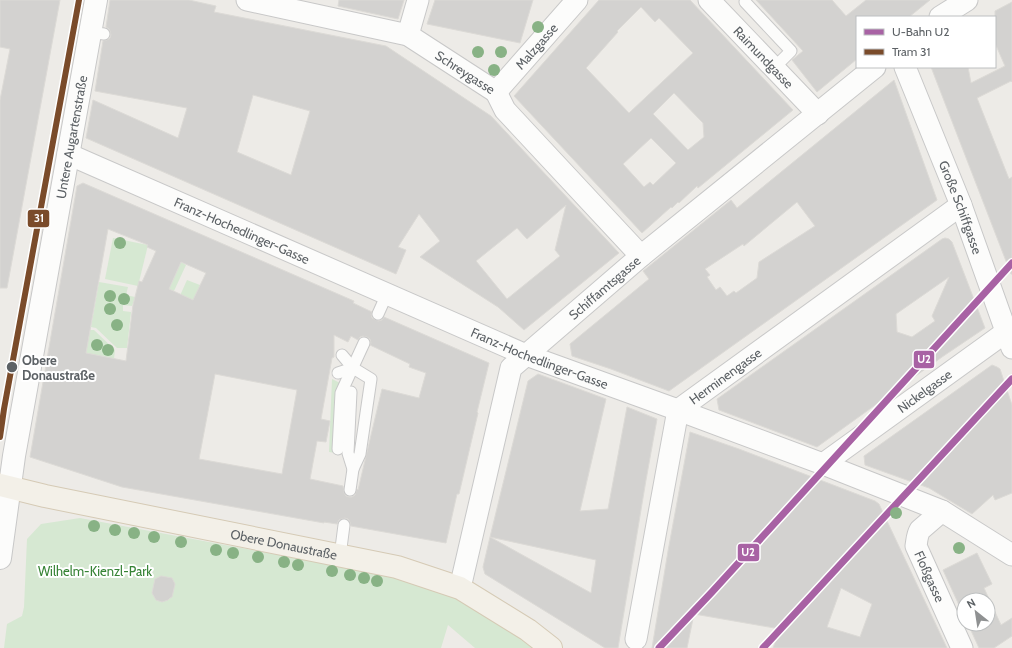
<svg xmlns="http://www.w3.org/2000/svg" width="1012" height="648" viewBox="0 0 1012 648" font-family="Cabin,sans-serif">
  <rect width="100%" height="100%" fill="#edebe7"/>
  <!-- green -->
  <g fill="#d6e8d2">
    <path d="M113,238L148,245L138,286L105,279Z"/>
    <path d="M181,262L186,265L174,291L169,289Z"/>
    <path d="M187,280L200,285L195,307L178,300Z"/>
    <path d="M99,282L128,287L126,295L135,297L132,306L123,305V311L131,312L127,348H117L96,328L91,327Z"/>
    <path d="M90,330H94L115,350L114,359L86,353Z"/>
    <path d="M332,379L340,383L335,396L333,449L343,450L342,454L329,452Z"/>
    <path d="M80,518L387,575L449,595L474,608L536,648H475L448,625L441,648H4L7,624L22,616L24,607L27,539L41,524Z"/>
  </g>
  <!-- building -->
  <g fill="#d3d2d0" stroke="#dcdad6" fill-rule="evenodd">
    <path d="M0,0H60L7,288H0V100L10,49L0,47Z"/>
    <path d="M110,0H189L216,6L214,12L386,46L491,116L619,253L524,330L498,307L420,257L440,241L419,214L398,247L406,250L396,274L86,138L93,100L178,138L187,108L95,91L103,41L107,40L110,38L111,35L110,31L109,29L106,27ZM253,95L310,111L291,175L237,152ZM566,205L555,250L560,256L507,299L476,261L517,228L527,239Z"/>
    <path d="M339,0H404L398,19L338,6Z"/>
    <path d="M435,0H533L520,43L427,24Z"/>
    <path d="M599,0H690L793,110L698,188L697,186L679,203L678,202L672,208L671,207L642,233L514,96ZM641,7L655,22L659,18L693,53L629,113L586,68L618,32L617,31ZM674,93L703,123L704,137L688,150L653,114ZM651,138L676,163L653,185L650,182L644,187L623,164Z"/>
    <path d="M756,0H832L846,16L866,0H930L909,17H857V59L817,92L792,60L803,51Z"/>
    <path d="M1012,2V82L1011,81L977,98L1009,179L1012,177V274H1011L931,67H968L971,83L1005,66L995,43V11Z"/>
    <path d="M894,80L937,200L669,391L611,369L572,356L570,344L649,279L643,271L731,200L737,208ZM797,202L815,226L759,262L757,278L736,293L734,291L727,296L720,287L716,290L707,277L710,275L705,269L743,244L744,246Z"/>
    <path d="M83,183L354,301L353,303L372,312L371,314L372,318L378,321L382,320L384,317L489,363L477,412L478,413L459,494H457L446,543L351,526L350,522L348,519L345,518L341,519L339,520L337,524L324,522V523L122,487L30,457L77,186ZM108,229L148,245L147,247L156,251L142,282L139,281L133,305L126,361L86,353ZM181,262L206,273L193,300L169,289ZM334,335L348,342L351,336L358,340L360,337L363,336L367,337L370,339L371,343L370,345L410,364L409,367L426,373L419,398L382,389L358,490L357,489L355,495L352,497H349L346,496L344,493L343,486L310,479L317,441L326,442L330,421L321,419L332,358L334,357ZM215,374L297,390L282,474L199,459Z"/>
    <path d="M945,238L949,239L952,242L985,328L942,357L817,447L719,410L717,399L942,239ZM949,277L932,316L935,321L912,337L897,332L896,314Z"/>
    <path d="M992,365L997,367L1000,369L1012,405V493L995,500L993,495L972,514L929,488L865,465L864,456Z"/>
    <path d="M538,374L606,399L580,511L608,509L627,407L657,419L646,480L618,648H605L485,574L483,567L490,537L591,593L596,560L490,537L528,381Z"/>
    <path d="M690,432L739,449L875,501L879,504L947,648H773L780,629L694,614L687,648H652L668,551ZM841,588L872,604L860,637L827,627Z"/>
    <path d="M977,553L992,584L984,588L1001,625L1012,618V636L994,648H979L968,624H988V600H964V616L943,570Z"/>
    <path d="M161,576L172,578L175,584L172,597L170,598L168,600L162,602L156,600L152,593L155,579Z"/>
  </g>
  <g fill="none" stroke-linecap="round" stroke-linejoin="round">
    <!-- service casing -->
    <g stroke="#c8c8c8" stroke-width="13">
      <g id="service">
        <path d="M745,2L791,51L774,68"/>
        <path d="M90,32L104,34"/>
        <path d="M378,314L387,294"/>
        <path d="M342,355L353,368L371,379L360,454L353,469"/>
        <path d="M338,373L353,368"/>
        <path d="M338,449L341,393L364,343"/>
        <path d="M350,490L353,469L348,453L351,392"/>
        <path d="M340,556L344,525"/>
      </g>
    </g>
    <!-- minor casing -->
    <g stroke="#c8c8c8" stroke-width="23">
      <g id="minor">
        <path id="s1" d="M247,0L408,35L496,92L505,110L641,256"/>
        <path id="s2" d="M709,0L818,114"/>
        <path d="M940,17L967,0"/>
        <path d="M408,35L418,0"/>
        <path id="s3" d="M905,67L961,205L1012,348"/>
        <path id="s4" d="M496,92L577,0"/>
        <path id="s5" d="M68,154L526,355L678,410L823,464L942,511L1012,555"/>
        <path id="s6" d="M823,464L1006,332"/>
        <path id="s7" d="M942,511L920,530C917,535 917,540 916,546L962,648"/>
        <path id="s8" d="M460,588L511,368L641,256L875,67"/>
        <path id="s9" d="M636,639L678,410L961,205"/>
      </g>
    </g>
    <!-- tertiary casing -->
    <g stroke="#c8c8c8" stroke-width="24">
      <g id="tertiary">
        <path id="s10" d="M0,558L14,456L96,0"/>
      </g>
    </g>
    <!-- primary casing -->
    <g stroke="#d5cab5" stroke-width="24">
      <g id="primary">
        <path id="s11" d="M0,485L45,496L397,567L460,588L528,630L551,648"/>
      </g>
    </g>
    <!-- service -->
    <use href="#service" stroke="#fcfcfb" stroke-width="11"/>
    <!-- minor -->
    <use href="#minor" stroke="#fcfcfb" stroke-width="21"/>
    <!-- tertiary -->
    <use href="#tertiary" stroke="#fcfcfb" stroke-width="22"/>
    <!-- primary -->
    <use href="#primary" stroke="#f3f0e8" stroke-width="22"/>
    <!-- tram-1 casing -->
    <g stroke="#fff" stroke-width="9">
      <path id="tram-1" d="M0,437L4,409L79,0"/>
    </g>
    <!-- tram-1 -->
    <use href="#tram-1" stroke="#7a4b2a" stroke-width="6"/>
    <!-- metro-1 casing -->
    <g stroke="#fff" stroke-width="10">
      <g id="metro-1">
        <path d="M659,648L712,592L1012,263"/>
        <path d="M763,648L1012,379"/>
      </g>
    </g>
    <!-- metro-1 -->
    <use href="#metro-1" stroke="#a862a4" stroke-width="7"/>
  </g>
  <!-- trees -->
  <g fill="#88b285">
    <circle cx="538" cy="27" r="6"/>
    <circle cx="478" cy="52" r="6"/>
    <circle cx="501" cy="52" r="6"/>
    <circle cx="494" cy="70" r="6"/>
    <circle cx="120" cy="243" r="6"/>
    <circle cx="110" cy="296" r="6"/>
    <circle cx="124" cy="299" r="6"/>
    <circle cx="110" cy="309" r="6"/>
    <circle cx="117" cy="325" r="6"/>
    <circle cx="97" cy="345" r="6"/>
    <circle cx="108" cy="350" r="6"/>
    <circle cx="896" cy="513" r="6"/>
    <circle cx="94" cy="526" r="6"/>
    <circle cx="115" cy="530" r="6"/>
    <circle cx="134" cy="533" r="6"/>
    <circle cx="154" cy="537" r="6"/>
    <circle cx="181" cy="542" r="6"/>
    <circle cx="959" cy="548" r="6"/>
    <circle cx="216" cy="550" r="6"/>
    <circle cx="233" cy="553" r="6"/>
    <circle cx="258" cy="557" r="6"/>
    <circle cx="284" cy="562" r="6"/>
    <circle cx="298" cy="565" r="6"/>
    <circle cx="332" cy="571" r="6"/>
    <circle cx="350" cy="575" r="6"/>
    <circle cx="364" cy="578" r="6"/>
    <circle cx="377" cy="581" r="6"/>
  </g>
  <!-- markers -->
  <circle fill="#5c6165" stroke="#fff" stroke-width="1.5" cx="12" cy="367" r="6"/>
  <g text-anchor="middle" stroke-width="4" stroke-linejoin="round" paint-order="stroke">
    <!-- street labels -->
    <g font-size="13" fill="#5c6165" stroke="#fff">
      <text dy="5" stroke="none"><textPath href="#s4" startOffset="61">Malzgasse</textPath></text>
      <text dy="5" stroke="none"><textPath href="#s2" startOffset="79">Raimundgasse</textPath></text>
      <text dy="5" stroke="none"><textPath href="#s1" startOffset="233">Schreygasse</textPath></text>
      <text dy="5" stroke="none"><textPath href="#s10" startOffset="427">Untere Augartenstraße</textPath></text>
      <text dy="5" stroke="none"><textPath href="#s3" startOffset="151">Große Schiffgasse</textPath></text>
      <text dy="5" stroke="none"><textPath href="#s5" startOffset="190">Franz-Hochedlinger-Gasse</textPath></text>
      <text dy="5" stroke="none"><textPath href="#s8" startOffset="349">Schiffamtsgasse</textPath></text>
      <text dy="5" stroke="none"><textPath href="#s5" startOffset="514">Franz-Hochedlinger-Gasse</textPath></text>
      <text dy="5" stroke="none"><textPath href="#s9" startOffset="291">Herminengasse</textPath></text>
      <text dy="5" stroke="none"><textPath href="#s6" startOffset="125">Nickelgasse</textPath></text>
      <text dy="5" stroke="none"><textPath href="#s11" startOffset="290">Obere Donaustraße</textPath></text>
      <text dy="5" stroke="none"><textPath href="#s7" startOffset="79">Floßgasse</textPath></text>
    </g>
    <!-- stop labels -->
    <g font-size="13" font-weight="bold" fill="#5c6165" stroke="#fff" text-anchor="start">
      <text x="22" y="365">Obere<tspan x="22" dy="15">Donaustraße</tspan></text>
    </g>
    <!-- park labels -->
    <g font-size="13" fill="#368335" stroke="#fff">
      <text x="95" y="576">Wilhelm-Kienzl-Park</text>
    </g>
  </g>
  <g stroke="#fff" stroke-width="1.5">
    <rect x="27" y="209" width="23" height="19" rx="4" fill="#7a4b2a"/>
    <rect x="913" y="350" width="22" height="19" rx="4" fill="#a862a4"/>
    <rect x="737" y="543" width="23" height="19" rx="4" fill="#a862a4"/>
  </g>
  <g font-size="11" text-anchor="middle" font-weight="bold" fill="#fff">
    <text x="39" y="222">31</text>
    <text x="924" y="363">U2</text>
    <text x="748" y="556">U2</text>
  </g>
  <!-- legend -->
  <rect x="856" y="16" width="140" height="52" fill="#ffffff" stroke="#bec0c1"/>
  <rect x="864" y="29" width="20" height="6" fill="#a862a4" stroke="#bec0c1"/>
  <text x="892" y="36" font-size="12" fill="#5c6165">U-Bahn U2</text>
  <rect x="864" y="49" width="20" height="6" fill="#7a4b2a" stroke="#bec0c1"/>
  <text x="892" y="56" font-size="12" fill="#5c6165">Tram 31</text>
  <!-- north arrow -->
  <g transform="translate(976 612) rotate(330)"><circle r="19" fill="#ffffff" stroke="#bec0c1"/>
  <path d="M0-3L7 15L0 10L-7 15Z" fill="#8f9192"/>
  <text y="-6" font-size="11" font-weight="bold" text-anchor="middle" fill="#5c6165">N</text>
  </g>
</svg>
